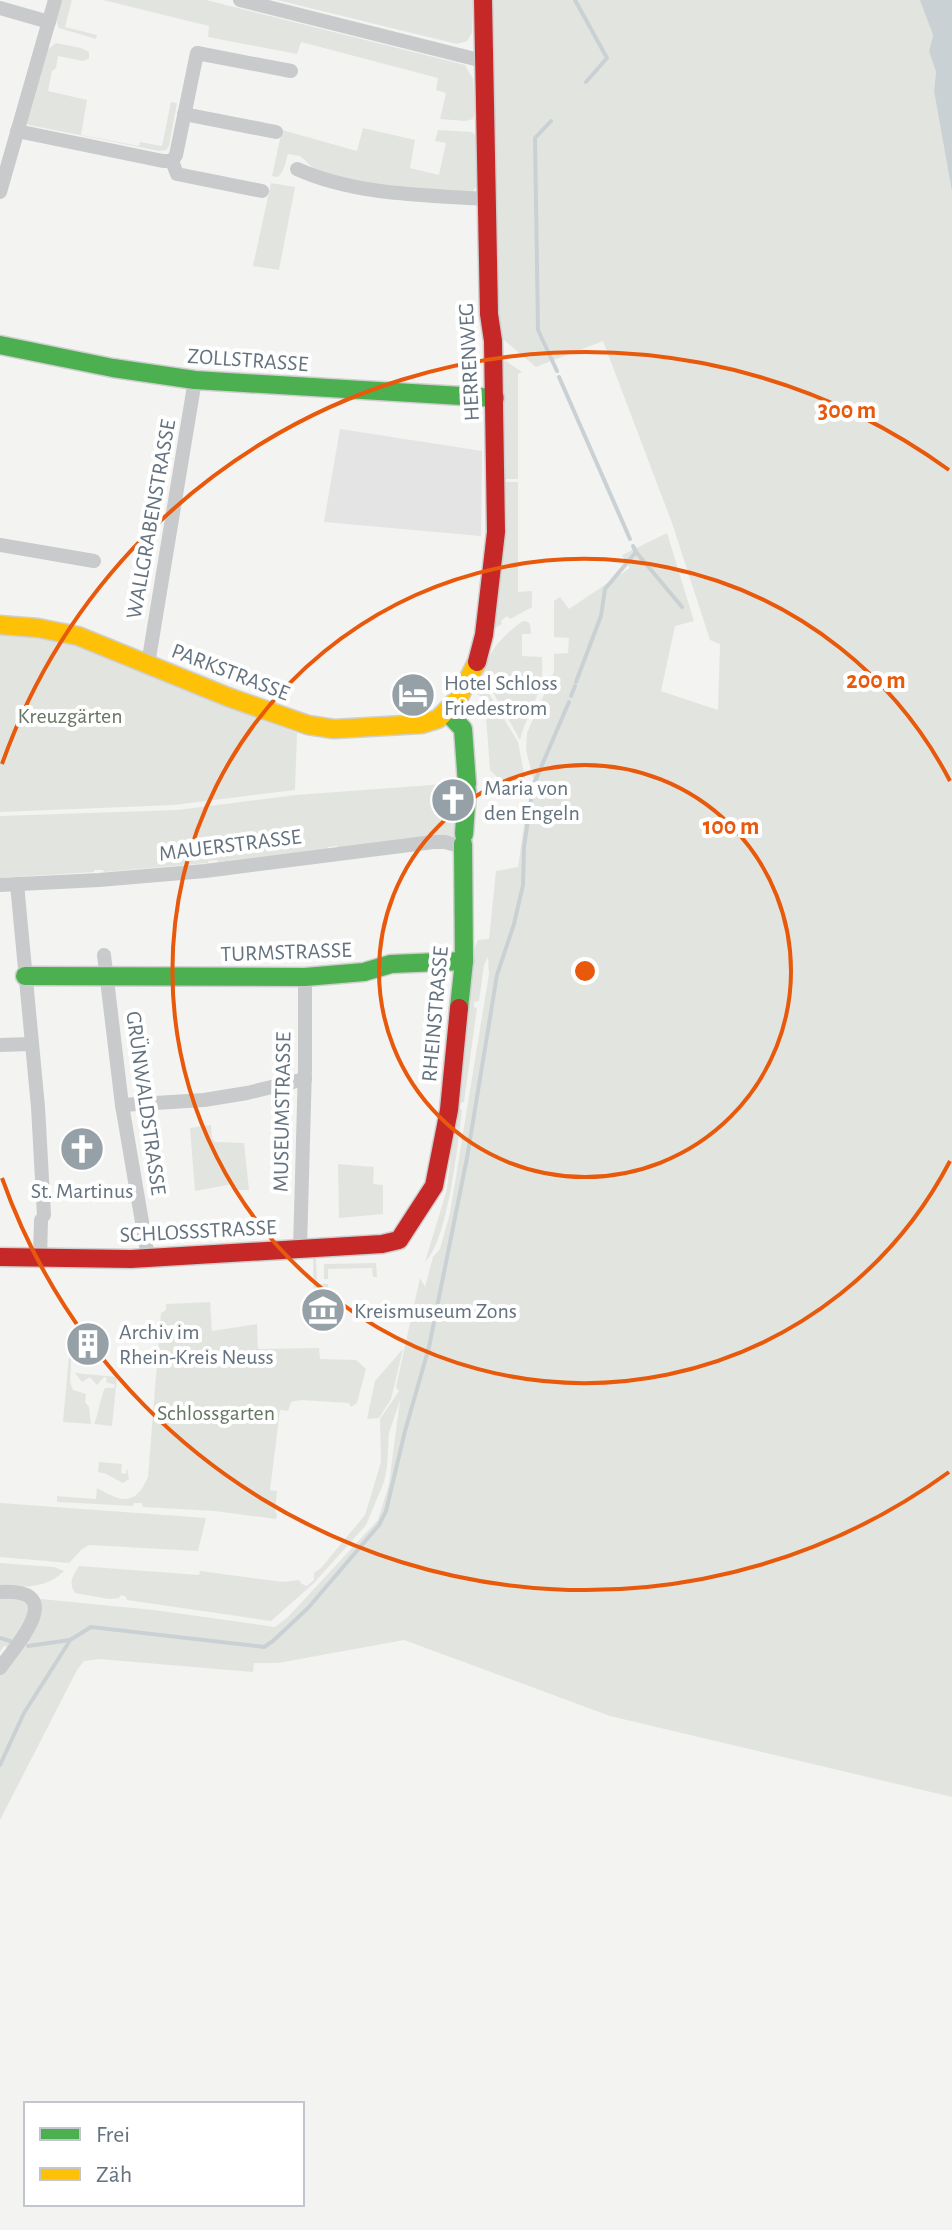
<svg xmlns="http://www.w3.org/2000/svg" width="952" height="2230" viewBox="0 0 952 2230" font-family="'Alegreya Sans',sans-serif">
  <rect width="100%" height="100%" fill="#f3f3f1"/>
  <!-- built -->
  <path fill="#e3e4e3" d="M340,429L482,451L481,536L324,522Z"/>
  <!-- green -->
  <g fill="#e2e5df">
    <path d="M61,0H72L65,27L97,35L96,39L59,28L56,20Z"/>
    <path d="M103,0H206L465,65L473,79L475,111L473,119L465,121L440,119L446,93L436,90L438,78L301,42L297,54L208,37L209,26Z"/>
    <path d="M277,0H473L472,33L467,41L457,44Z"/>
    <path d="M490,0H921L933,35L929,50L936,72L934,90L952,192V1797L610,1716L404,1640L278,1663H254L253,1672L99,1659L84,1661L77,1670L0,1820V1674L16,1650L4,1646L0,1652V1595L154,1610L275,1627L288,1617L378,1520L389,1484L400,1400L389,1433L387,1467L384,1482L366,1525L313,1584L271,1621L127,1600L126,1597L121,1595L119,1598L109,1599L75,1593C68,1582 73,1576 79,1566L199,1575L200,1571L283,1582L299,1580L302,1584L307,1586L314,1580V1573L321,1568L365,1515L381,1462L380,1419L399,1391L396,1387L420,1278L425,1287L433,1257L440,1249L450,1213L489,974L488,957L484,965L479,1001L474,1002V1007L477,1008L464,1102L461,1103L460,1109L462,1110C458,1143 448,1241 425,1262L447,1189L475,947L478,940L489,939L496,871L518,867L524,825L534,782L526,750L527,733L554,672V654L568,653L569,638L554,637V601L560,597L569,609L630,568L622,555L667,533L694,621L675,626L661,691L718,710L720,644L710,640L672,523L603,341L536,367L498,335Z"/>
    <path d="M56,43L81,48L89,52V59L83,61L58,56L56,68L52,71L48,91L87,100L81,135L139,146L140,142L162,146L171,102L177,103L169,146L166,150L159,151L29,125L26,123L46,51Z"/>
    <path d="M363,128L415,140L410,168L439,175L446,143L435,141L438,130L472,132L477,137L476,187L472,192L416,191L322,176L300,156L288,154C285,163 285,170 278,177L272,176L282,130L357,151Z"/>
    <path d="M271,183L295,187L279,270L253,266Z"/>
    <path d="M499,360L506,361L522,372L518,374V479H502Z"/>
    <path d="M502,482H518V592L532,591V607L510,619L507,616L501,621L502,624L495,628Z"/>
    <path d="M523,621L528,622L530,624L531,634H522V656L542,657C545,694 529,707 520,740L482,673C491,648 501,637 523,621Z"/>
    <path d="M0,633L58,641L84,647L235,709L297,733L295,790L174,805L0,812Z"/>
    <path d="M477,685L485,687L518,742L526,784L500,780L490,770L485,704L480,696L473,691Z"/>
    <path d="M445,784L444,809L450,814L456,813L457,836L338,848L337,846L328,847V849L218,862L217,860L208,861V863L104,872L103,870H94V872L0,878V816L178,810L296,795Z"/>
    <path d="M211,1125L212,1138L215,1142L244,1143L249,1190H233L232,1184L195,1191L190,1128Z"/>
    <path d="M338,1164L374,1167L373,1184L383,1185V1214L339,1218Z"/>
    <path d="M313,1258H316L317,1284H328L329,1299H314Z"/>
    <path d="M376,1263L377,1277H373L372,1268L328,1269V1279H324V1264Z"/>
    <path d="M210,1302L212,1331L257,1324L258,1349L319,1348L320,1359L356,1360L366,1369L357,1403L351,1407L349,1403L301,1400L291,1402L288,1411L280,1410L270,1490L277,1491L275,1511L277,1514L276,1519L215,1511L143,1507L142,1503H134L133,1506L57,1502V1496L96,1499L97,1488C120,1501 135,1508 148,1477L161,1313L166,1310V1304Z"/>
    <path d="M70,1345H72L70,1382L73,1390L86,1394L85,1402L89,1407L91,1424L63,1422Z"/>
    <path d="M403,1349L391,1399L379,1418L367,1419L375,1381Z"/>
    <path d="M75,1373L117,1377L112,1426L94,1424C99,1412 100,1399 105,1388H114L115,1385L106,1382L107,1378L104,1377L97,1385L90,1377L82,1382Z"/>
    <path d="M99,1462L122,1464L121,1473L126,1474L127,1468L129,1479L123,1483L106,1474L98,1472Z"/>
    <path d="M0,1503L206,1518L198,1551L89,1545L81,1550L69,1563L0,1557Z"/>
    <path d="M0,1563L54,1567L64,1571C46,1589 24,1587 0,1587Z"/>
  </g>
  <!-- water -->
  <path fill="#cad1d4" d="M920,0H952V192L934,91L936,72L929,51L933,35Z"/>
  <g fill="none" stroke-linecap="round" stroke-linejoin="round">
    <!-- stream -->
    <g stroke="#cad1d4" stroke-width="4">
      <path d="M575,0L607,58L586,82"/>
      <path d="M551,121L535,138L538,330L557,371"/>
      <path d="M559,377L630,539"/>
      <path d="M633,546L636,552L682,607"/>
      <path d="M576,682L601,616L605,589L636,552"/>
      <path d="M571,696L575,686"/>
      <path d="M0,1638L10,1641"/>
      <path d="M28,1646L70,1640L91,1627L264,1647L273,1641L308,1608L379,1525L386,1511L405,1431L429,1347L467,1158L497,975L514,924L523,885L524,847L533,786L569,702"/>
      <path d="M0,1765L24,1713L69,1642"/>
    </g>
    <!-- fast casing -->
    <g stroke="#cfcfcf" stroke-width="21">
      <g id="fast">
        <path d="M0,345L113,368L195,380L495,398"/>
        <path d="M447,712L463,729L467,784"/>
        <path d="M464,834L467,791"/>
        <path d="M25,976L305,977L364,972L391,964L464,961"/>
        <path d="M459,1008L464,961L463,844"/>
      </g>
    </g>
    <!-- slow casing -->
    <g stroke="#cfcfcf" stroke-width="21">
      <path id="slow" d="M0,625L38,628L78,636L228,697L308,725L334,729L422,724L438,719L458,699L477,662"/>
    </g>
    <!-- jam casing -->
    <g stroke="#cfcfcf" stroke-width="21">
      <g id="jam">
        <path d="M477,662L484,635L496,532L493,341L489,314L483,0"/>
        <path d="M0,1257L131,1259L382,1244L399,1240L434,1186L449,1110L459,1008"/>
      </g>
    </g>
    <!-- street -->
    <g stroke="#c8cacb" stroke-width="14">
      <path d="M240,0L483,61"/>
      <path d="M0,8L49,22"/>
      <path d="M184,114L276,132"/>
      <path d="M17,131L163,161H172L176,155L197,53L291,71"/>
      <path d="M172,161L177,174L262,191"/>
      <path d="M297,169C355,195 423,195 486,199"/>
      <path d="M0,192L55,0"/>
      <path d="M0,545L94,561"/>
      <path d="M148,664L195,380"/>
      <path d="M17,884L38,1107L44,1215"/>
      <path d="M0,885L99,880L205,871L433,842H445L463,847"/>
      <path d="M104,955L122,1105L148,1257"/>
      <path d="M0,1045L31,1044"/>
      <path d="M122,1105L204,1100L247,1093L305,1079"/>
      <path d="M300,1248L305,1068V977"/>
      <path d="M40,1258L41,1220"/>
      <path d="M0,1592C68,1588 19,1642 0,1668"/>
    </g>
    <!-- fast -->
    <use href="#fast" stroke="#4caf50" stroke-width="18"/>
    <!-- slow -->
    <use href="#slow" stroke="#ffc107" stroke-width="18"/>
    <!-- jam -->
    <use href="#jam" stroke="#c62828" stroke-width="18"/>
  </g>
  <!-- distance rings -->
  <g fill="none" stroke="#e8590c" stroke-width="4">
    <circle cx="585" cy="971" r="206"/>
    <path d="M950 1161A412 412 0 1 1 950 781"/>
    <path d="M949 1472A619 619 0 0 1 2 1178M2 764A619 619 0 0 1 949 470"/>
  </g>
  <!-- icons -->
  <defs>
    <g id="hotel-disc" transform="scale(2.3)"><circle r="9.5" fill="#96a0a7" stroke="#fff"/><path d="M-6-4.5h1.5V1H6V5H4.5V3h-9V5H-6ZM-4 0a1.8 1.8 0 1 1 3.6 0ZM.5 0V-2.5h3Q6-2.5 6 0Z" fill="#fff"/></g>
    <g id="church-disc" transform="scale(2.3)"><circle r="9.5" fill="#96a0a7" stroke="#fff"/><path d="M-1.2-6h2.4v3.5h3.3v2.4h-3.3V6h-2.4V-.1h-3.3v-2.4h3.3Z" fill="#fff"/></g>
    <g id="museum-disc" transform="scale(2.3)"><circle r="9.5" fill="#96a0a7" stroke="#fff"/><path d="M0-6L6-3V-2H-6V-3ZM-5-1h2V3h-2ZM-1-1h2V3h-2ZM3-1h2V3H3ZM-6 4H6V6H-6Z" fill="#fff"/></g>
    <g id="building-disc" transform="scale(2.3)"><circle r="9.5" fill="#96a0a7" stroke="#fff"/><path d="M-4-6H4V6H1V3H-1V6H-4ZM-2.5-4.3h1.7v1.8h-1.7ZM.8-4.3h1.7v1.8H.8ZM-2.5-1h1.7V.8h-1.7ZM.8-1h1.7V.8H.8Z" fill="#fff"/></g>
  </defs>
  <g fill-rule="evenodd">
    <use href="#hotel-disc" x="413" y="695"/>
    <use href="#church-disc" x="453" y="800"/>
    <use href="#church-disc" x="82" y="1149"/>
    <use href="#museum-disc" x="323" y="1310"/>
    <use href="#building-disc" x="88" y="1344"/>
  </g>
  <g text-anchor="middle" stroke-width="8" stroke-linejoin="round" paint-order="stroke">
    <!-- street labels -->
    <g font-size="22" fill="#64737f" stroke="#fff">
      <text transform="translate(248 359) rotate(4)" y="8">ZOLLSTRASSE</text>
      <text transform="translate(468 362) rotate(-93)" y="8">HERRENWEG</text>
      <text transform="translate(150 519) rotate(-80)" y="8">WALLGRABENSTRASSE</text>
      <text transform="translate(231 671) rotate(21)" y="8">PARKSTRASSE</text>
      <text transform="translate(230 844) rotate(-7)" y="8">MAUERSTRASSE</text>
      <text transform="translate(286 951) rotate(-2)" y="8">TURMSTRASSE</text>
      <text transform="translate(434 1014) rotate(-85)" y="8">RHEINSTRASSE</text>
      <text transform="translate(147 1103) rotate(82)" y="8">GRÜNWALDSTRASSE</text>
      <text transform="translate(281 1112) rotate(-89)" y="8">MUSEUMSTRASSE</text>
      <text transform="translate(198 1230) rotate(-3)" y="8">SCHLOSSSTRASSE</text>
    </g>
    <!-- poi labels -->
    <g font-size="22" fill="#64737f" stroke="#fff" text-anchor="start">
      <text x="444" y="690">Hotel Schloss<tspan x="444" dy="25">Friedestrom</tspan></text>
      <text x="484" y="795">Maria von<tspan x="484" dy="25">den Engeln</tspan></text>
      <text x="82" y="1198" text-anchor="middle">St. Martinus</text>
      <text x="354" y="1318">Kreismuseum Zons</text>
      <text x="119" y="1339">Archiv im<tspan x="119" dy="25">Rhein-Kreis Neuss</tspan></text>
    </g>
    <!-- park labels -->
    <g font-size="22" fill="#677763" stroke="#fff">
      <text x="70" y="723">Kreuzgärten</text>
      <text x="216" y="1420">Schlossgarten</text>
    </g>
  </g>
  <circle cx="585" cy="971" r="12" fill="#e8590c" stroke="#fff" stroke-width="4"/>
  <g font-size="24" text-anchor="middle" font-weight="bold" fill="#e8590c" stroke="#fff" stroke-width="8" stroke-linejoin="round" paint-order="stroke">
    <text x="847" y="418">300 m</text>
    <text x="876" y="688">200 m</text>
    <text x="731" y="834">100 m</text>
  </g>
  <!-- legend -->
  <rect x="24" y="2102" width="280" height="104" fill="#ffffff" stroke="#c1c7cc" stroke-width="2"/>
  <rect x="40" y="2128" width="40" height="12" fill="#4caf50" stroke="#c1c7cc" stroke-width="2"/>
  <text x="96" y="2142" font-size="24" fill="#64737f">Frei</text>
  <rect x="40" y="2168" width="40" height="12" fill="#ffc107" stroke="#c1c7cc" stroke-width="2"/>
  <text x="96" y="2182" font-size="24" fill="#64737f">Zäh</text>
</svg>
